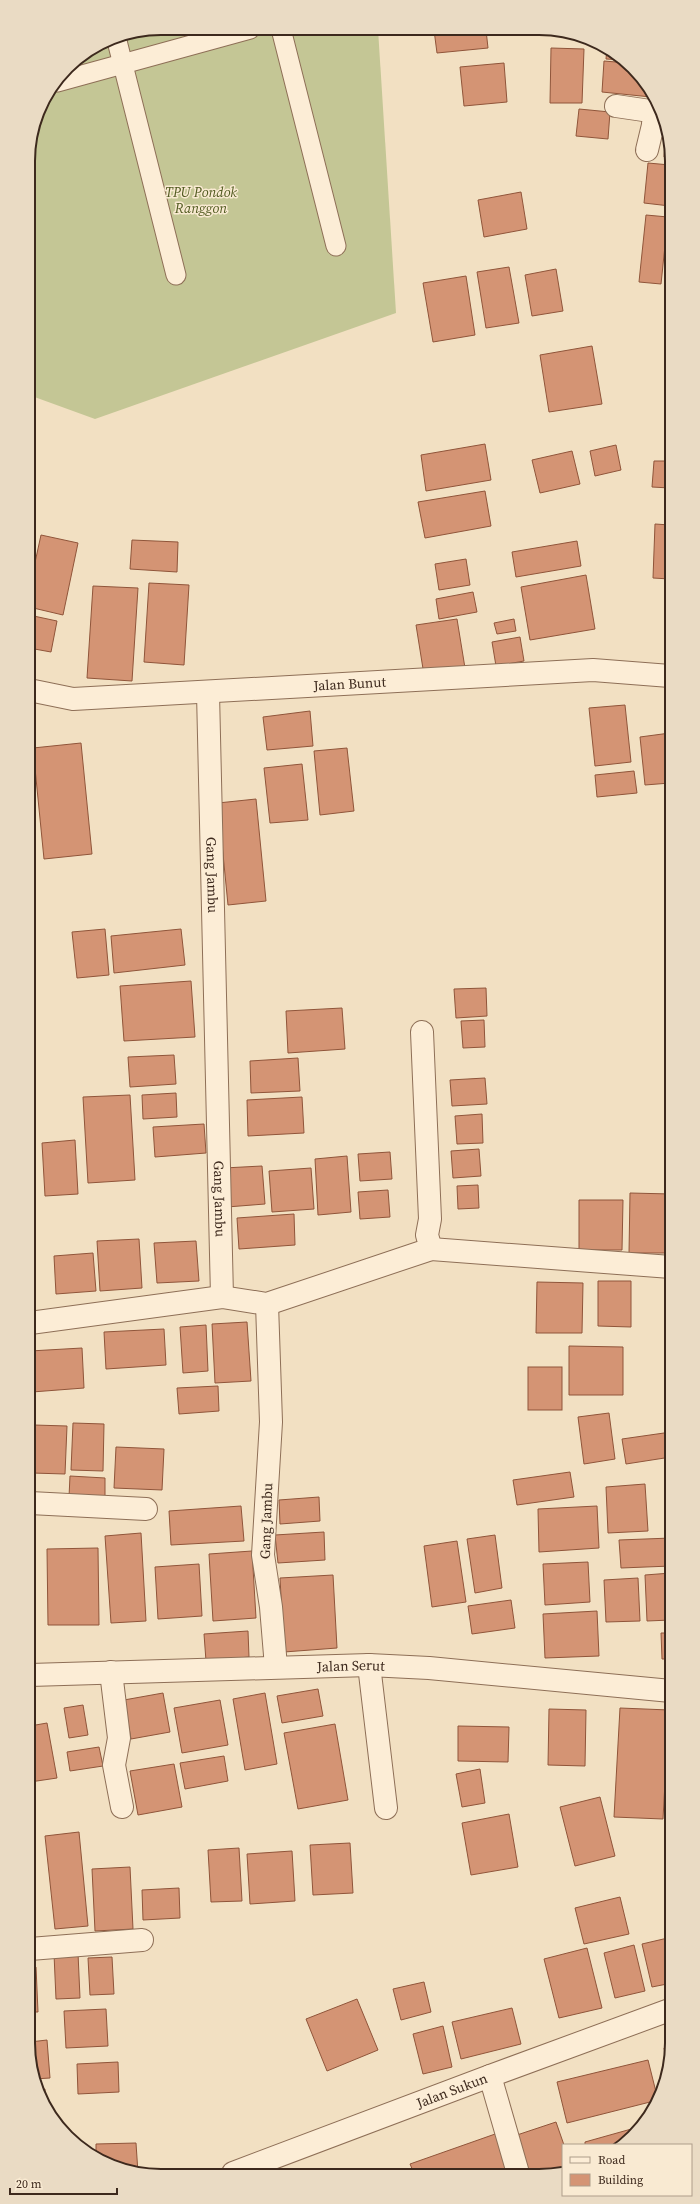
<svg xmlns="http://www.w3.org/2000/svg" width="700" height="2204" viewBox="0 0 700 2204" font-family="'Source Serif 4',serif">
  <rect width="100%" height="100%" fill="#f2e0c2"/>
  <!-- cemetery -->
  <path fill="#c4c695" d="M161,28L378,29L396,313L95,419L29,395L28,153L38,110L67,67L110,38Z"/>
  <!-- building -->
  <g fill="#d49474" stroke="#90553a">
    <path d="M434,30H486L488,48L437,53Z"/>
    <path d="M607,47L624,60L606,59Z"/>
    <path d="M551,48L584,49L582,103H550Z"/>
    <path d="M604,61L628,63L633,67L651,92V97L602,92Z"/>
    <path d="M504,63L507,102L464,106L460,67Z"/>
    <path d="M579,109L610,112L608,139L576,136Z"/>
    <path d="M666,135H669L670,157H664Z"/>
    <path d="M648,163L670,165V206L644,203Z"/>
    <path d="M521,192L527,229L484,237L478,200Z"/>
    <path d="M646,215L668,217L661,284L639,282Z"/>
    <path d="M509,267L519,323L486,328L477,272Z"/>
    <path d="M556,269L563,311L532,316L525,275Z"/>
    <path d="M466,276L475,335L433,342L423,283Z"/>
    <path d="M592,346L602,404L549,412L540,355Z"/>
    <path d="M485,444L491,480L426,491L421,455Z"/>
    <path d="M616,445L621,470L595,476L590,451Z"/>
    <path d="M572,451L580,484L540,493L532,460Z"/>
    <path d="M654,461H670V488L652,487Z"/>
    <path d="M485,491L491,526L425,538L418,502Z"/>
    <path d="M667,496H670V519L667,518Z"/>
    <path d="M655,524L670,525V579L653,578Z"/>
    <path d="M41,535L78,543L63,615L29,607V590Z"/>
    <path d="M132,540L178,542L177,572L130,569Z"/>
    <path d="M577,541L581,566L516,577L512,552Z"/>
    <path d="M466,559L470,585L439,590L435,564Z"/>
    <path d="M586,575L595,629L530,640L521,587Z"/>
    <path d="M149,583L189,585L184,665L144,662Z"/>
    <path d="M93,586L138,588L132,681L87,678Z"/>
    <path d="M473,592L477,612L439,619L436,599Z"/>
    <path d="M29,615L57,621L51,652L29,648Z"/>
    <path d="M457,619L465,668L424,675L416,625Z"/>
    <path d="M514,619L516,631L497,634L494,623Z"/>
    <path d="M520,637L524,661L496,666L492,642Z"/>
    <path d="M625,705L631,762L595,766L589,708Z"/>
    <path d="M310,711L313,746L267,750L263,717Z"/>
    <path d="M670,733V783L645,785L640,737Z"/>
    <path d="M81,743L92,854L44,859L33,748Z"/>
    <path d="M347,748L354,811L320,815L314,751Z"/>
    <path d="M302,764L308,820L270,823L264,768Z"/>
    <path d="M634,771L637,793L597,797L595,775Z"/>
    <path d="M256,799L266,901L228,905L218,803Z"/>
    <path d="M105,929L109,975L77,978L72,932Z"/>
    <path d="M181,929L185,965L114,973L111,936Z"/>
    <path d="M191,981L195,1037L124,1041L120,986Z"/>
    <path d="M486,988L487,1016L456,1018L454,989Z"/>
    <path d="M342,1008L345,1049L288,1053L286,1011Z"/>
    <path d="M484,1020L485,1047L463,1048L461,1021Z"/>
    <path d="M174,1055L176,1084L130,1087L128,1057Z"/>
    <path d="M298,1058L300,1091L251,1093L250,1061Z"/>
    <path d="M485,1078L487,1104L452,1106L450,1080Z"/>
    <path d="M176,1093L177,1117L143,1119L142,1095Z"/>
    <path d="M130,1095L135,1180L88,1183L83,1097Z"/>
    <path d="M302,1097L304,1133L248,1136L247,1100Z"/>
    <path d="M482,1114L483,1143L457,1144L455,1116Z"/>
    <path d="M204,1124L206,1153L155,1157L153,1127Z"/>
    <path d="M75,1140L78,1194L45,1196L42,1143Z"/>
    <path d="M479,1149L481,1176L453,1178L451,1151Z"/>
    <path d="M390,1152L392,1179L360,1181L358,1154Z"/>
    <path d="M347,1156L351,1212L318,1215L315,1159Z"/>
    <path d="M262,1166L265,1204L227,1207L224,1168Z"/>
    <path d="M311,1168L314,1209L272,1212L269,1171Z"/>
    <path d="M478,1185L479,1208L458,1209L457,1186Z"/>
    <path d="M388,1190L390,1217L360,1219L358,1192Z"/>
    <path d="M630,1193L671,1194V1253H629Z"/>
    <path d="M579,1200H623L622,1250H579Z"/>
    <path d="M294,1214L295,1245L239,1249L237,1218Z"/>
    <path d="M139,1239L142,1288L100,1291L97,1241Z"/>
    <path d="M196,1241L199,1281L157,1283L154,1243Z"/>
    <path d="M93,1253L96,1291L56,1294L54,1256Z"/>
    <path d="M598,1281H631V1327L598,1326Z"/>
    <path d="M537,1282L583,1283L582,1333H536Z"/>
    <path d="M247,1322L251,1381L215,1383L212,1324Z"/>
    <path d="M206,1325L208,1371L183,1373L180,1327Z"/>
    <path d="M164,1329L166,1365L106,1369L104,1332Z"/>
    <path d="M569,1346L623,1347V1395H569Z"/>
    <path d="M82,1348L84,1388L32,1392L30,1351Z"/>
    <rect x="528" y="1367" width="34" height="43"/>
    <path d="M218,1386L219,1411L179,1414L177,1388Z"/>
    <path d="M609,1413L615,1459L584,1464L578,1417Z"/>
    <path d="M73,1423L104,1424L103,1471L71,1470Z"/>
    <path d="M34,1425L67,1426L65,1474L32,1473Z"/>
    <path d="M671,1432V1457L626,1464L622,1439Z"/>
    <path d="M116,1447L164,1449L162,1490L114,1488Z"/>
    <path d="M570,1472L574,1497L517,1505L513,1480Z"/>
    <path d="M70,1476L105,1478V1499L69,1497Z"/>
    <path d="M645,1484L648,1531L608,1533L606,1487Z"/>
    <path d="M319,1497L320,1521L280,1524L279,1500Z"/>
    <path d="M241,1506L244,1541L171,1545L169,1511Z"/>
    <path d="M597,1506L599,1548L539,1552L538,1509Z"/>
    <path d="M324,1532L325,1560L278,1563L275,1535Z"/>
    <path d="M141,1533L146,1621L111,1623L105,1536Z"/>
    <path d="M495,1535L502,1588L475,1593L467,1539Z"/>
    <path d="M671,1538V1566L621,1568L619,1540Z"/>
    <path d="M457,1541L466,1602L432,1607L424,1546Z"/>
    <rect x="30" y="1544" width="2" height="41"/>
    <path d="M98,1548L99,1625H48L47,1549Z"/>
    <path d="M252,1551L256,1618L213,1621L209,1554Z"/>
    <path d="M588,1562L590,1602L545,1605L543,1564Z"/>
    <path d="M199,1564L202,1616L158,1619L155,1567Z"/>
    <path d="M671,1573V1620L647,1621L645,1575Z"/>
    <path d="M333,1575L337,1648L284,1652L280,1578Z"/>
    <path d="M638,1578L640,1621L606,1622L604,1580Z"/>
    <path d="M511,1600L515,1628L472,1634L468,1606Z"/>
    <path d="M597,1611L599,1656L545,1658L543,1614Z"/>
    <path d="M248,1631L249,1657L206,1661L204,1634Z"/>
    <path d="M661,1633H671V1659H662Z"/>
    <path d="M318,1689L323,1716L282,1723L277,1696Z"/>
    <path d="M163,1693L170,1732L131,1739L124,1700Z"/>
    <path d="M265,1693L277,1764L245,1770L233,1699Z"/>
    <path d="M220,1700L228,1745L182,1753L174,1708Z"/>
    <path d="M83,1705L88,1735L69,1738L64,1708Z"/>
    <path d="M620,1708L669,1710L663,1819L614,1817Z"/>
    <path d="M549,1709L586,1710L585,1766L548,1765Z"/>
    <path d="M47,1723L57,1778L30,1782V1726Z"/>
    <path d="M335,1724L348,1800L298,1809L284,1733Z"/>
    <path d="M458,1726L509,1727L508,1762L458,1761Z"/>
    <path d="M99,1747L103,1766L70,1771L67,1752Z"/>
    <path d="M224,1756L228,1781L185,1789L180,1763Z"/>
    <path d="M174,1764L182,1807L138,1815L130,1771Z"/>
    <path d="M480,1769L485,1803L462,1807L456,1774Z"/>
    <path d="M600,1797L615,1856L575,1866L560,1807Z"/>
    <path d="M509,1814L518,1867L471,1875L462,1823Z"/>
    <path d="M79,1832L88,1926L55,1929L45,1836Z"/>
    <path d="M350,1843L353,1893L313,1895L310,1845Z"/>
    <path d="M239,1848L242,1901L211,1902L208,1850Z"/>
    <path d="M292,1851L295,1901L250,1904L247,1854Z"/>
    <path d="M130,1867L133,1929L95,1931L92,1869Z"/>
    <path d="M179,1888L180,1918L143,1920L142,1890Z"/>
    <path d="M620,1897L629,1934L584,1944L575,1908Z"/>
    <path d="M672,1937V1983L652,1987L642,1944Z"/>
    <path d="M634,1945L645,1991L615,1998L604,1953Z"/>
    <path d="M587,1948L602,2008L559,2018L544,1959Z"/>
    <path d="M78,1953L80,1998L56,1999L54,1954Z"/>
    <path d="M112,1957L114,1994L90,1995L88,1958Z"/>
    <path d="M30,1967H36L38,2012H30Z"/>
    <path d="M424,1982L431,2012L401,2020L393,1989Z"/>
    <path d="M357,1999L378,2050L327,2071L306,2019Z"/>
    <path d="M512,2008L521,2044L461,2059L452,2022Z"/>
    <path d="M106,2009L108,2046L66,2048L64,2011Z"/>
    <path d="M443,2026L452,2067L423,2074L413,2034Z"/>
    <path d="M47,2040L50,2078L34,2079L31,2069L30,2042Z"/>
    <path d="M672,2047V2051L668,2066L664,2048Z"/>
    <path d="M648,2060L658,2100L567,2123L557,2082Z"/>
    <path d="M118,2062L119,2092L78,2094L77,2064Z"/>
    <path d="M37,2089H45V2107L42,2102Z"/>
    <path d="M556,2122L564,2145L563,2173H523L511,2137Z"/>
    <path d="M642,2126L621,2145H585V2142Z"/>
    <path d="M498,2133L512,2173H414L410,2164Z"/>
    <path d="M136,2143L138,2173L102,2162L96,2158V2144Z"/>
  </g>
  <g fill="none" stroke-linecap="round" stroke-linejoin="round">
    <!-- service casing -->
    <g stroke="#8e6f57" stroke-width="21">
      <g id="service">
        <path d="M281,29L336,246"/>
        <path d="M116,37L176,275"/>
        <path d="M57,82L250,29"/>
      </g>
    </g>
    <!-- minor casing -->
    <g stroke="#8e6f57" stroke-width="24">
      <g id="minor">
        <path d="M616,106L650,111L654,114L653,125"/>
        <path d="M647,150L653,125L666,126"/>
        <path id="s1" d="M29,690L73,699L593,670L670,676"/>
        <path id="s2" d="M208,693L222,1297"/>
        <path d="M431,1249L671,1267"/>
        <path d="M267,1304L271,1422L263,1555L271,1607L276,1667"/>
        <path d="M30,1323L222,1297L267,1304L431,1249L427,1235L430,1219L422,1032"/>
        <path d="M30,1503L146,1509"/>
        <path d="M369,1665L386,1808"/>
        <path d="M111,1672L119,1738L114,1765L122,1807"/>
        <path id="s3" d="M30,1675L369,1665L429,1668L671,1691"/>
        <path d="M30,1949L142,1940"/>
        <path d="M490,2076L518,2173"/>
        <path id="s4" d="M233,2173L490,2076L672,2009"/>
      </g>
    </g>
    <!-- service -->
    <use href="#service" stroke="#fcedd6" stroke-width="19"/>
    <!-- minor -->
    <use href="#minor" stroke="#fcedd6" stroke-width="22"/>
  </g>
  <g text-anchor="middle" stroke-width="3" stroke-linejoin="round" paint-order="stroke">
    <!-- park labels -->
    <g font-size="14" font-style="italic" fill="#525b21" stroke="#f9ead2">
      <text x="201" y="197">TPU Pondok<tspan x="201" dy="16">Ranggon</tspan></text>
    </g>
    <!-- street labels -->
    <g font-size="14" fill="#3d291d" stroke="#f9ead2">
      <text dy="5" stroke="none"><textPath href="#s1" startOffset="322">Jalan Bunut</textPath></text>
      <text dy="5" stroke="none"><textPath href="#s2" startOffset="182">Gang Jambu</textPath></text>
      <text dy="5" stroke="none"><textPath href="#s2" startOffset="506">Gang Jambu</textPath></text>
      <text transform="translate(266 1521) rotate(-88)" y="5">Gang Jambu</text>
      <text dy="5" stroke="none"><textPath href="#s3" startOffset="321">Jalan Serut</textPath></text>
      <text dy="5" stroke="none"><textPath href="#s4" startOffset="234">Jalan Sukun</textPath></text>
    </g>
  </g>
  <!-- crop -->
  <path d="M0 0H700V2204H0ZM161 35H539A126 126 0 0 1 665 161V2043A126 126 0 0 1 539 2169H161A126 126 0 0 1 35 2043V161A126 126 0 0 1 161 35Z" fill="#eadbc4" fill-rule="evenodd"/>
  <path fill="none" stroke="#3d291d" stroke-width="2" d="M161 35H539A126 126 0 0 1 665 161V2043A126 126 0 0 1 539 2169H161A126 126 0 0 1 35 2043V161A126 126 0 0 1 161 35Z"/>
  <!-- legend -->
  <rect x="562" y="2144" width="130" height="52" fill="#f9ead2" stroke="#ae9d8a"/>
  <rect x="570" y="2157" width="20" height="6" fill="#fcedd6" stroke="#ae9d8a"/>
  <text x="598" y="2164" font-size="12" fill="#3d291d">Road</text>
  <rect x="570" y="2174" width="20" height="12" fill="#d49474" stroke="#ae9d8a"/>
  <text x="598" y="2184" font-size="12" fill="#3d291d">Building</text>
  <!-- scale -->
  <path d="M10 2188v6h107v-6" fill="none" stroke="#3d291d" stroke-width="2"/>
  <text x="16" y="2188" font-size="12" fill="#3d291d" stroke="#f9ead2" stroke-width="3" paint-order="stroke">20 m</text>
</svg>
